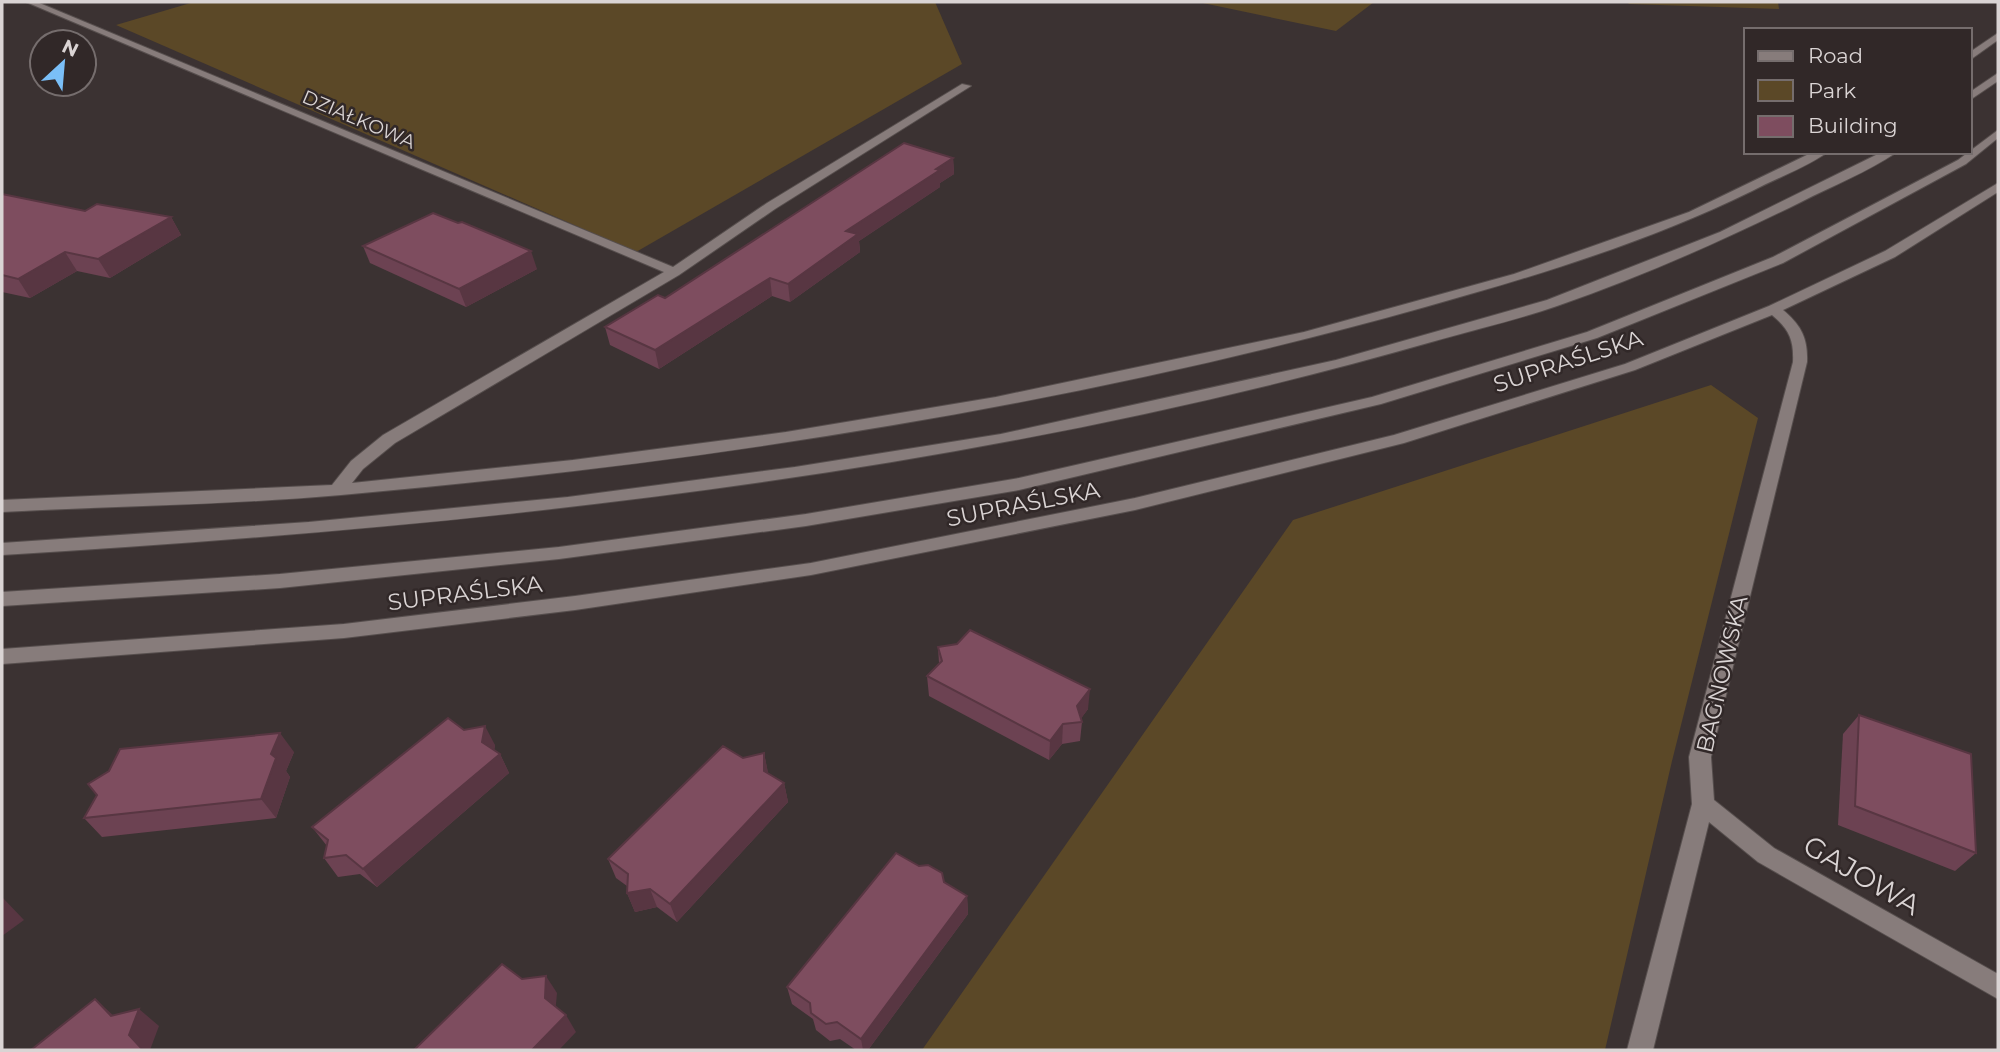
<svg xmlns="http://www.w3.org/2000/svg" width="2000" height="1052" viewBox="0 0 2000 1052" font-family="Montserrat,sans-serif">
  <rect width="100%" height="100%" fill="#3b3232"/>
  <!-- green -->
  <g fill="#5b4827">
    <path d="M194,2H935L962,64L636,252L116,25Z"/>
    <path d="M1198,2H1374L1336,31Z"/>
    <path d="M1627,2H1778L1779,9L1629,4Z"/>
    <path d="M1711,385L1758,418L1672,761L1605,1050H922L1293,520Z"/>
  </g>
  <g fill="none" stroke-linecap="round" stroke-linejoin="round">
    <!-- minor casing -->
    <g stroke="#564e4d" stroke-width="2">
      <g id="minor">
        <path d="M26,2H37L673,267L767,203L962,84L971,86L775,209L679,275L395,443L363,469L352,483L573,460L786,432L996,397L1304,332L1514,274L1689,212L1813,152H1828C1805,168 1777,178 1752,191C1648,242 1536,276 1425,307C1072,406 706,463 341,495C228,505 115,506 2,512V500L332,485L351,461L383,435L664,272Z"/>
        <path d="M1998,33V40L1970,60V52Z"/>
        <path d="M1998,183V192L1895,257L1783,310C1801,325 1808,338 1807,362L1711,757L1714,800L1774,848L1998,974V999L1758,862L1709,822L1653,1050H1627L1692,804L1689,757L1793,362C1794,340 1789,329 1772,315L1635,370L1404,443L1135,510L811,575L575,610L344,638L2,664V649L344,624L575,596L811,563L1135,498L1394,435L1625,364L1769,306L1885,251Z"/>
      </g>
    </g>
    <!-- secondary casing -->
    <g stroke="#564e4d" stroke-width="2">
      <g id="secondary">
        <path d="M1998,73V81L1970,100V92Z"/>
        <path d="M1998,130V138L1966,164L1783,263L1597,338L1381,404L1019,490L806,526L559,559L280,588L2,606V592L280,574L559,547L806,514L1019,478L1372,397L1587,332L1773,257L1958,160Z"/>
        <path d="M1882,152H1897C1868,172 1832,186 1801,202C1722,241 1641,277 1557,306C1517,320 1476,329 1435,341C969,475 484,526 2,555V543L309,522L568,497L795,467L1001,434L1336,360L1547,300L1720,232Z"/>
      </g>
    </g>
    <!-- minor -->
    <use href="#minor" fill="#877c7b" fill-rule="evenodd"/>
    <!-- secondary -->
    <use href="#secondary" fill="#877c7b" fill-rule="evenodd"/>
  </g>
  <!-- wall -->
  <g fill="#6c4252">
    <path d="M953,158L954,174L940,183V187L859,241L860,252L790,302L772,296L659,369L610,345L605,327Z"/>
    <path d="M2,194L85,211L171,217L181,235L110,278L77,271L30,298L2,292Z"/>
    <path d="M458,223L537,269L466,307L370,263L363,246Z"/>
    <path d="M938,647L1088,709L1081,718L1082,722L1080,741L1062,744L1049,760L929,696L927,676L939,663Z"/>
    <path d="M1859,715L1976,853L1955,871L1838,825L1843,734Z"/>
    <path d="M464,730L495,745L494,750L500,754L509,773L377,887L360,874L338,877L324,858L327,846L312,827Z"/>
    <path d="M294,752L286,771L290,777L276,818L102,837L84,818Z"/>
    <path d="M764,753L768,774L784,783L788,802L677,922L657,907L635,912L627,893V886L616,878L608,859L743,758Z"/>
    <path d="M944,882L967,896L968,914L868,1050H856L840,1039L830,1041L816,1030L813,1019L792,1004L787,987Z"/>
  </g>
  <!-- shaded-wall -->
  <g fill="#583642">
    <path d="M953,158L954,174L940,183V187L859,241L860,252L790,302L788,284L846,231Z"/>
    <path d="M171,217L181,235L110,278L98,259Z"/>
    <path d="M531,251L537,269L466,307L459,289Z"/>
    <path d="M65,252L77,271L30,298L18,279Z"/>
    <path d="M770,278L772,296L659,369L655,350Z"/>
    <path d="M1090,689L1088,709L1078,723L1077,706Z"/>
    <path d="M1063,724L1062,744L1049,760L1050,741Z"/>
    <path d="M485,726L495,745L493,760L500,754L509,773L377,887L363,869Z"/>
    <path d="M280,733L294,752L286,771L290,777L276,818L261,799L271,754Z"/>
    <path d="M764,753L768,772V790L764,771Z"/>
    <path d="M784,783L788,802L677,922L670,904Z"/>
    <path d="M650,889L657,907L635,912L627,893Z"/>
    <path d="M967,896L968,914L868,1050H863L861,1039Z"/>
    <path d="M2,897L24,920L2,936Z"/>
    <path d="M546,976L557,993L555,1015L545,998Z"/>
    <path d="M95,999L115,1017L139,1009L159,1026L150,1050H143Z"/>
    <path d="M566,1015L576,1032L559,1050H532Z"/>
  </g>
  <!-- building -->
  <g fill="#7e4d5f" stroke="#583642" stroke-width="2">
    <path d="M904,143L953,158L936,169L940,170L846,231L858,234L788,284L770,278L655,350L605,327L658,295L665,298Z"/>
    <path d="M2,194L85,211L97,204L171,217L98,259L65,252L18,279L2,275Z"/>
    <path d="M433,213L458,223L462,222L531,251L459,289L363,246Z"/>
    <path d="M970,630L1090,689L1077,706L1082,722L1063,724L1050,741L927,676L942,661L938,647L957,644Z"/>
    <path d="M1859,715L1971,754L1976,853L1855,806Z"/>
    <path d="M448,718L464,730L485,726L482,742L500,754L363,869L346,855L324,858L328,840L312,827Z"/>
    <path d="M280,733L271,754L276,758L261,799L84,818L97,795L88,784L109,771L120,749Z"/>
    <path d="M723,746L743,758L764,753V771L784,783L670,904L650,889L627,893L628,874L608,859Z"/>
    <path d="M896,853L919,866L928,865L942,873L944,882L967,896L861,1039L837,1022L826,1024L811,1013L810,1003L787,987Z"/>
    <path d="M502,964L522,979L546,976L545,998L566,1015L532,1050H414Z"/>
    <path d="M95,999L111,1016L139,1009L129,1035L143,1050H31Z"/>
  </g>
  <g text-anchor="middle" stroke-width="5" stroke-linejoin="round" paint-order="stroke">
    <!-- far-street labels -->
    <g font-size="19" fill="#dad4d4" stroke="#312828">
      <text transform="translate(359 119) rotate(23)" y="7">DZIAŁKOWA</text>
    </g>
    <!-- street labels -->
    <g font-size="23" fill="#dad4d4" stroke="#312828">
      <text transform="translate(1568 361) rotate(-18)" y="8">SUPRAŚLSKA</text>
      <text transform="translate(1023 504) rotate(-11)" y="8">SUPRAŚLSKA</text>
      <text transform="translate(465 593) rotate(-7)" y="8">SUPRAŚLSKA</text>
      <text transform="translate(1722 674) rotate(-77)" y="8">BAGNOWSKA</text>
    </g>
    <!-- near-street labels -->
    <g font-size="28" fill="#dad4d4" stroke="#312828">
      <text transform="translate(1862 875) rotate(30)" y="10">GAJOWA</text>
    </g>
  </g>
  <!-- border -->
  <rect width="2000" height="1052" fill="none" stroke="#dad4d4" stroke-width="7"/>
  <!-- legend -->
  <rect x="1744" y="28" width="228" height="126" fill="#312828" stroke="#756d6d" stroke-width="2"/>
  <rect x="1758" y="51" width="35" height="10" fill="#877c7b" stroke="#756d6d" stroke-width="2"/>
  <text x="1808" y="63" font-size="21" fill="#dad4d4">Road</text>
  <rect x="1758" y="80" width="35" height="21" fill="#5b4827" stroke="#756d6d" stroke-width="2"/>
  <text x="1808" y="98" font-size="21" fill="#dad4d4">Park</text>
  <rect x="1758" y="116" width="35" height="21" fill="#7e4d5f" stroke="#756d6d" stroke-width="2"/>
  <text x="1808" y="133" font-size="21" fill="#dad4d4">Building</text>
  <!-- north arrow -->
  <g transform="translate(63 63) rotate(26)"><circle r="33" fill="#312828" stroke="#756d6d" stroke-width="2"/>
  <path d="M0-5L12 26L0 18L-12 26Z" fill="#7abff8"/>
  <text y="-10" font-size="19" font-weight="bold" text-anchor="middle" fill="#dad4d4">N</text>
  </g>
</svg>
